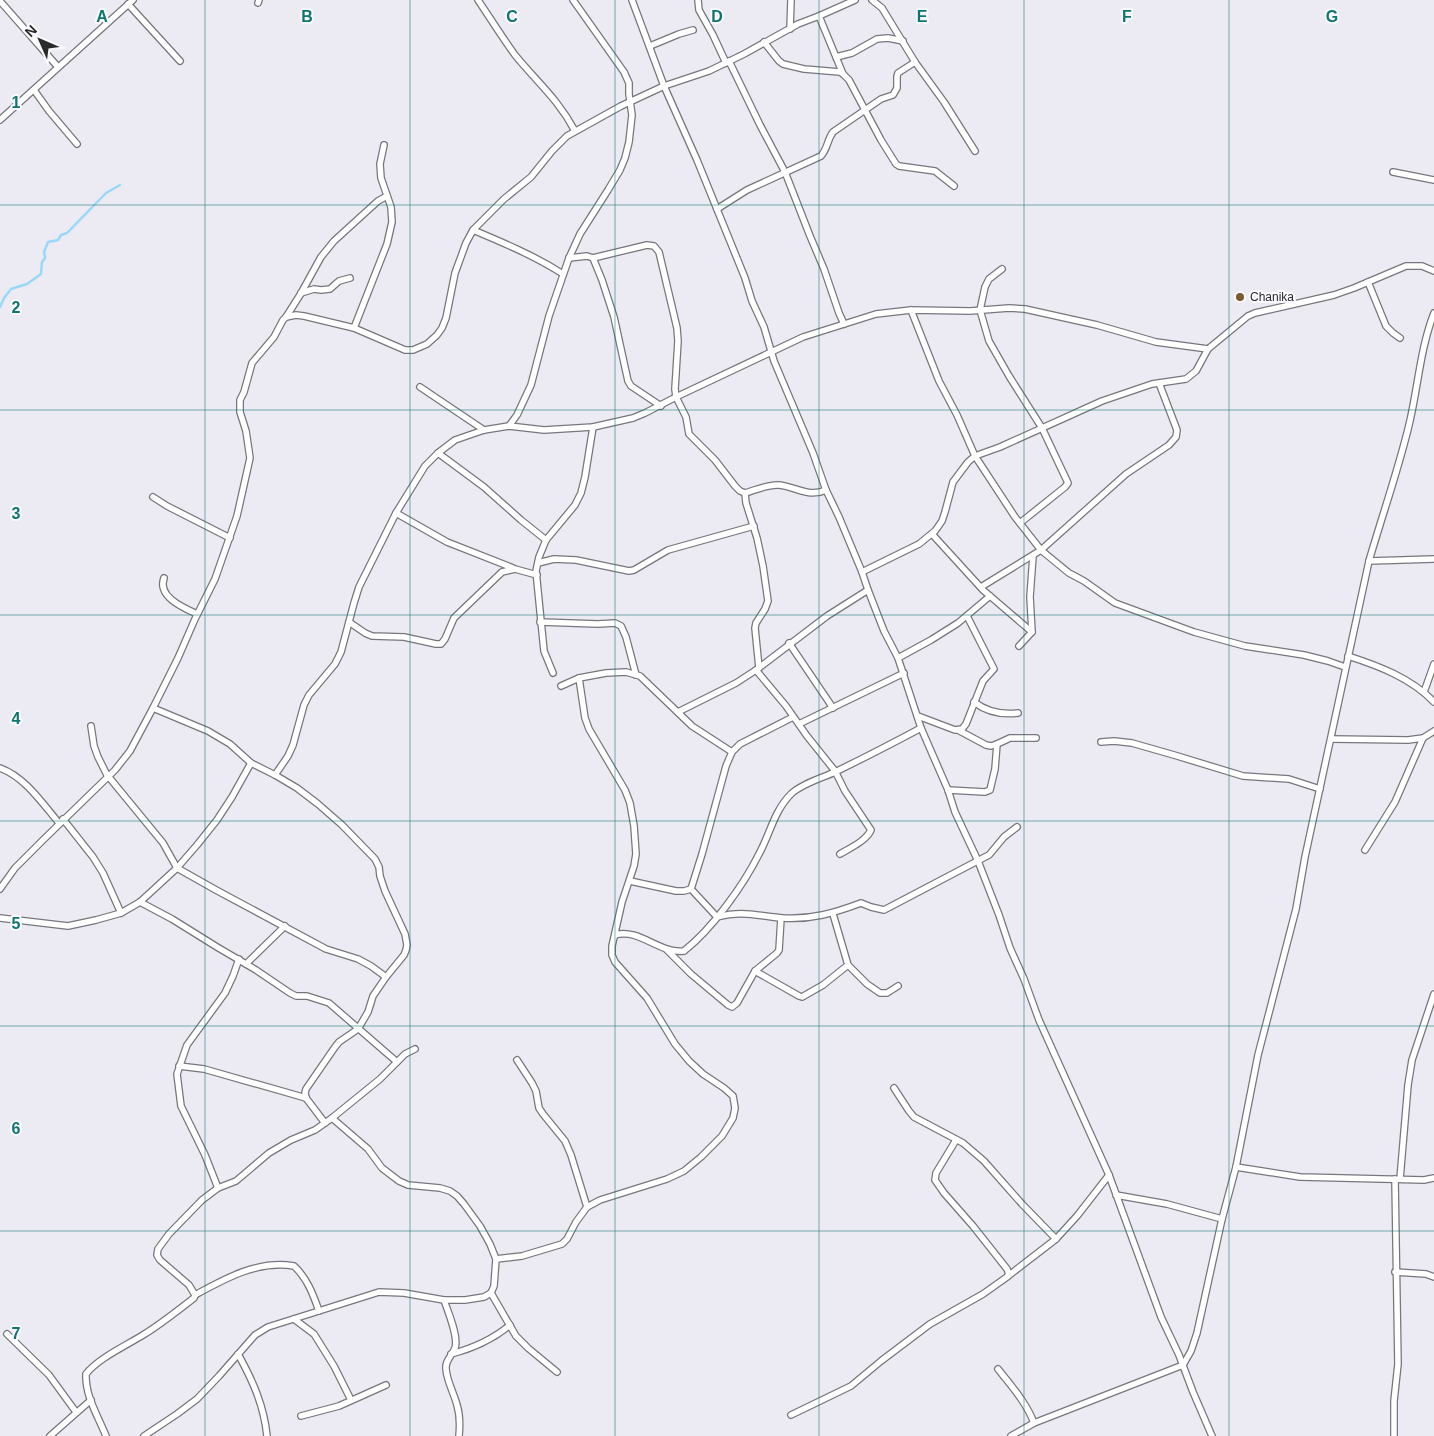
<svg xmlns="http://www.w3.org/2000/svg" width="1434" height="1436" viewBox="0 0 1434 1436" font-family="Arial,sans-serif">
  <rect width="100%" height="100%" fill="#ecebf4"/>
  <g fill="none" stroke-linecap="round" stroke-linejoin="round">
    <!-- stream -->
    <path stroke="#9ad8f9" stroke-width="2.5" d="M0,307L4,298L11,289L27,284L41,274L42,262L45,258L44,252L48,242L58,240L61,235L67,233L106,193L120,185"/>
    <!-- minor casing -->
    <g stroke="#76767d" stroke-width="8">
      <g id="minor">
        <path d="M478,0C490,18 502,37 515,55C537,82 558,99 575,131"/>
        <path d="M632,0L664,86L697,160L745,278L752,301L764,327L774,361L813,453L826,490L839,517L862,572L868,590L884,631L898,658L921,728L948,790L955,812L978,861L999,915L1010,948L1024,979L1039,1020L1109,1175L1161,1317L1179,1355L1193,1392L1212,1436"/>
        <path d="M698,0L699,10L713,35L726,63"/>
        <path d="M872,0L882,8L915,62L944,102L975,151"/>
        <path d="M0,1L58,67"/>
        <path d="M258,3L259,0"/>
        <path d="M128,4L180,61"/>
        <path d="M819,16L843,74"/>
        <path d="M790,29L791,0"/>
        <path d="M764,42L779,61L783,64L804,69L840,72L843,74L849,80L881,140L896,164L899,166L935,171L954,186"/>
        <path d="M650,46L679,34L693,30"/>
        <path d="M836,57L852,53L877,39L888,38L903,41"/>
        <path d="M729,61L760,125L785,172L810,236L824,269L839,313L844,324"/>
        <path d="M34,90L49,111L77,144"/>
        <path d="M0,120L133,0"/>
        <path d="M1393,172L1434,180"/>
        <path d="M717,209L747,190L821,156C828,148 827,140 833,132L881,99L893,95L897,88V76L898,73L915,62"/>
        <path d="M473,230C504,243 535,256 563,274"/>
        <path d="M569,258L587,256L593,258L602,280L614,317L628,381L631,386L661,406"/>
        <path d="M593,258L647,245L654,246L659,252L677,328L678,341L675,389L676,397L686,417L689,434L715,460L735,486L740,491L745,493C756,490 768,484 779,485C797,487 808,498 826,490"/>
        <path d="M1002,269L989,279L985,287L980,310L989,341L1009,376L1042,428L1068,483L1065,487L1020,523"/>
        <path d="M1368,282L1386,326L1393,333L1400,338"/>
        <path d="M301,293L314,289L321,290L330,289L339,281L350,278"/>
        <path d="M911,310L939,381L957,415L975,456L1015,517L1041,550L1069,573L1084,581L1115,603L1194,632L1245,646L1304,655L1328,661L1345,667"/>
        <path d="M286,317L300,295L321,257L334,241L378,201L387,196"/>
        <path d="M354,328L387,244L392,222L391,207L381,178L380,164L384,145"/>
        <path d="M420,387L484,430"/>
        <path d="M509,426L517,415L531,385L549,316L569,258L580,234L608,190L620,170L625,158L629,142L632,115L629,94V83L624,72L573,0"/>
        <path d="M438,453L484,487L521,520L546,540"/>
        <path d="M745,493L746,503L757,538L763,566L768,601L765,609L756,623L755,628L759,668"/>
        <path d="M153,497L167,506L230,538"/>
        <path d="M396,513L447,542L513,568"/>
        <path d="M932,534L983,590L1032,632"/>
        <path d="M1369,561L1434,559"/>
        <path d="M538,563L554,559L576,560L629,571L634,570L668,550L754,526"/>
        <path d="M862,572L919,544L935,531L942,521L945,512L953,482L968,462L975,456L1000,447L1102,401L1152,384L1186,379L1196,371L1208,349"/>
        <path d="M164,578C157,597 184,608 197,614"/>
        <path d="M981,587L1041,550L1126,474L1169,445L1176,437L1177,430L1159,383"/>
        <path d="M349,622L365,633L372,636L404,637L436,644H441L445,639L454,618L502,572L515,569L537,575"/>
        <path d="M540,622L598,624L615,623L621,626L626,637L636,675"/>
        <path d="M789,643L833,708"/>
        <path d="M1019,646L1032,632L1030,597L1033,556"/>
        <path d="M1348,656C1379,666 1411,678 1434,702"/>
        <path d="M898,658L931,640L958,623L990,596"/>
        <path d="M756,670L786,706L807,736L835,771L845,791L871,830C866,841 850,848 840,854"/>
        <path d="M553,673L544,651L536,571L539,557L546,540L575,505L581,493L585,477L593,427"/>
        <path d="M561,686L579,678L606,673L626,672L640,676L692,726L732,752"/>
        <path d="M1424,692L1434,664"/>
        <path d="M974,702C987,712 1001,715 1018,713"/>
        <path d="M153,708L208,731L230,744L251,763L275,775L297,788L318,804L342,825L375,859L379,867L380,876L385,891L405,934L407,945L406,950L404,955L386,977L373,996L368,1012L358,1029L339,1042L335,1047L306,1089L305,1093L306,1098L325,1123"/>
        <path d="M678,712L736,683L756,670L827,616L868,590"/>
        <path d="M918,716L955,730L962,729L966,724L983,681L994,669L967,616"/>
        <path d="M799,724L904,673"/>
        <path d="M91,726L94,746L98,757L108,777"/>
        <path d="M958,730L986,745L991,746L997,744L1010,738H1036"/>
        <path d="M1331,739L1408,740L1423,738L1434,731"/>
        <path d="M1101,742L1114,741L1132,743L1174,755L1243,776L1289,779L1320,789"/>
        <path d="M0,768C25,777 42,803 59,823"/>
        <path d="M275,775L288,756L293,745L304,705L309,695L335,664L341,652L354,603L359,587L396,513L425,466L438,453L455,440L484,430L509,426L544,430L593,427L633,418L645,413L676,397L803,337L876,314L911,310L970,311L1009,308L1025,309L1097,325L1156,342L1208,349L1248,316L1255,313L1334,295L1354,288L1406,266H1422L1434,271"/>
        <path d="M108,776L163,843L177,868L216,890L326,949L358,959L371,966L386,977"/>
        <path d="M948,790L985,792L990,790L995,769L997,744"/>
        <path d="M63,819L93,857L103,873L121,913"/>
        <path d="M1365,850L1395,802L1423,738"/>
        <path d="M630,881L676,891H684L691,889L702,854L726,766L732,752L740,744L793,717"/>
        <path d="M0,889L15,868L43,840L115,770L130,751L153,708L178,658L195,619L215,579L237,516L250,458L246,431L240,412V400L244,392L252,363L274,337L283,320L286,317L296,315L304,316L354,328L405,350H413L427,344L437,335L442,328L446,318L455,273L466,243L473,230L504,199L531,177L552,151L567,136L621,106L664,86L709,71L744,54L798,24L819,16L855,0"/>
        <path d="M691,889L717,917C744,910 757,916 782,918C811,920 834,913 861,903L871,907L884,910L985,857L989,855L1004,837L1017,827"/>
        <path d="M140,902L172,919L217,947L256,970L290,993L296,996H307L329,1003L397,1062"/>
        <path d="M833,914L848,965L867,984L880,993H887L898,986"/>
        <path d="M0,918L68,926L96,920L121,913L140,902L177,868L197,845L217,820L232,797L251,763"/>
        <path d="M615,935C640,928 659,954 684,951C712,929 743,886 759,854C770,834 774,811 791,794C801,784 822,778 835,772C864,758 893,743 921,728"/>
        <path d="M667,950L691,974L728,1005L732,1007L737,1003L755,971L777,953L779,950L781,918"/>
        <path d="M246,964L285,926"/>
        <path d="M755,971L799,996L802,997L823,985L848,965"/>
        <path d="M517,1060L532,1083L536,1091L539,1108L543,1114L565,1141L571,1155L587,1207"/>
        <path d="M179,1066L204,1069L306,1098"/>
        <path d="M894,1088L909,1111L914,1117L963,1143L984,1161L1022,1204L1056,1239"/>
        <path d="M1236,1167L1300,1177L1424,1180L1434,1178"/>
        <path d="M1400,1179L1408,1085L1412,1060L1434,994"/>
        <path d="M218,1188L205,1155L181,1106L177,1074L187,1045L225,993L233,976L239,959"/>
        <path d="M1116,1195L1167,1204L1222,1219"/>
        <path d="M496,1259L522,1256L562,1244L567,1239L576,1222L587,1207L600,1200L667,1179L684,1171L701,1157L722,1136L733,1118L735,1108L733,1096L724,1088L703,1074L689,1061L675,1044L647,998L615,962L612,955V946L622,902L634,866L636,854L634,826L630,803L625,790L589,729L585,718L579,678"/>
        <path d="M1395,1272L1426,1274L1434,1277"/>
        <path d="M1008,1276L1056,1239L1077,1216L1109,1175"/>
        <path d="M491,1293L516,1336L528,1348L557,1372"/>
        <path d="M195,1295C226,1278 258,1260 294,1266C307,1278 313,1294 319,1311"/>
        <path d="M444,1300C448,1312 459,1337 455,1348C452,1356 445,1360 446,1369C447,1382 454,1393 457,1405C460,1415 460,1426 459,1436"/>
        <path d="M294,1319L314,1334L334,1366L351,1400"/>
        <path d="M7,1334L49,1375L76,1412"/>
        <path d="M238,1354C253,1381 264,1406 267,1436"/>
        <path d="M451,1354C474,1348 492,1340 510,1325"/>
        <path d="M998,1369C1012,1387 1026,1402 1034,1423"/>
        <path d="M791,1415L851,1386L881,1361L930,1324L983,1294L1007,1277L1009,1274L1007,1269L973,1226L944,1193L935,1180L936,1173L956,1140"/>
        <path d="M301,1416L339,1406L386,1385"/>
        <path d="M50,1436L91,1400"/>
        <path d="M106,1436C98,1416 85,1396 86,1374C97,1359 127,1345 143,1335C161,1324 177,1311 194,1298L195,1295L189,1285L160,1260L157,1255L158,1249L169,1234L202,1200L218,1188L236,1181L269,1153L291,1140L315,1130L332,1118L380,1079L405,1054L415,1049"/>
        <path d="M144,1436L177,1414L197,1399L219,1376L255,1335L268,1327L379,1292L404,1293L444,1300H465L484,1297L491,1293L494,1286L496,1259L490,1244L480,1226L464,1204L457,1196L450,1191L440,1188L408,1185L399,1181L382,1168L368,1149L332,1118"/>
        <path d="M1011,1436L1034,1423L1183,1365L1191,1351L1197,1333L1222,1219L1236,1167L1258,1055L1296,909L1305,857L1369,561C1382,516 1398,471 1409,425C1418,388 1420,349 1434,313"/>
        <path d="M1394,1436V1401L1398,1364L1395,1179"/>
      </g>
    </g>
    <!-- minor -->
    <use href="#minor" stroke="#fff" stroke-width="5.5"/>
  </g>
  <!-- grid -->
  <path fill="none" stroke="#0f766e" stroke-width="1" stroke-opacity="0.55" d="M205,0V1436M410,0V1436M615,0V1436M819,0V1436M1024,0V1436M1229,0V1436M0,205H1434M0,410H1434M0,615H1434M0,821H1434M0,1026H1434M0,1231H1434"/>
  <!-- markers -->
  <circle fill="#795a2f" stroke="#f9f9fe" stroke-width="2" cx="1240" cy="297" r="5"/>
  <g text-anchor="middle" stroke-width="4" stroke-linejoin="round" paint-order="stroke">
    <!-- poi labels -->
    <g font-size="12" fill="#2a2a2d" stroke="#f9f9fe" text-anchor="start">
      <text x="1250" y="301">Chanika</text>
    </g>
  </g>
  <g font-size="16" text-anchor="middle" font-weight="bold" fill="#0f766e" stroke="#f9f9fe" stroke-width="4" stroke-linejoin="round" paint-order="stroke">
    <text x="102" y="22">A</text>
    <text x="307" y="22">B</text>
    <text x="512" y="22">C</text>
    <text x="717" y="22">D</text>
    <text x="922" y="22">E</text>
    <text x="1127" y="22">F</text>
    <text x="1332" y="22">G</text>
    <text x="16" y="108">1</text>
    <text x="16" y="313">2</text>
    <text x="16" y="519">3</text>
    <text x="16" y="724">4</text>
    <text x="16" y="929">5</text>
    <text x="16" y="1134">6</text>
    <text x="16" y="1339">7</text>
  </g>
  <!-- north arrow -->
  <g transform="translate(40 40) rotate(315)" stroke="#f9f9fe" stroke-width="4" paint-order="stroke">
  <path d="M0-4L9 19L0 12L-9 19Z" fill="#2a2a2d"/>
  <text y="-8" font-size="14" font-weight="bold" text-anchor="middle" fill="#2a2a2d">N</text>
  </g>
</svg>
